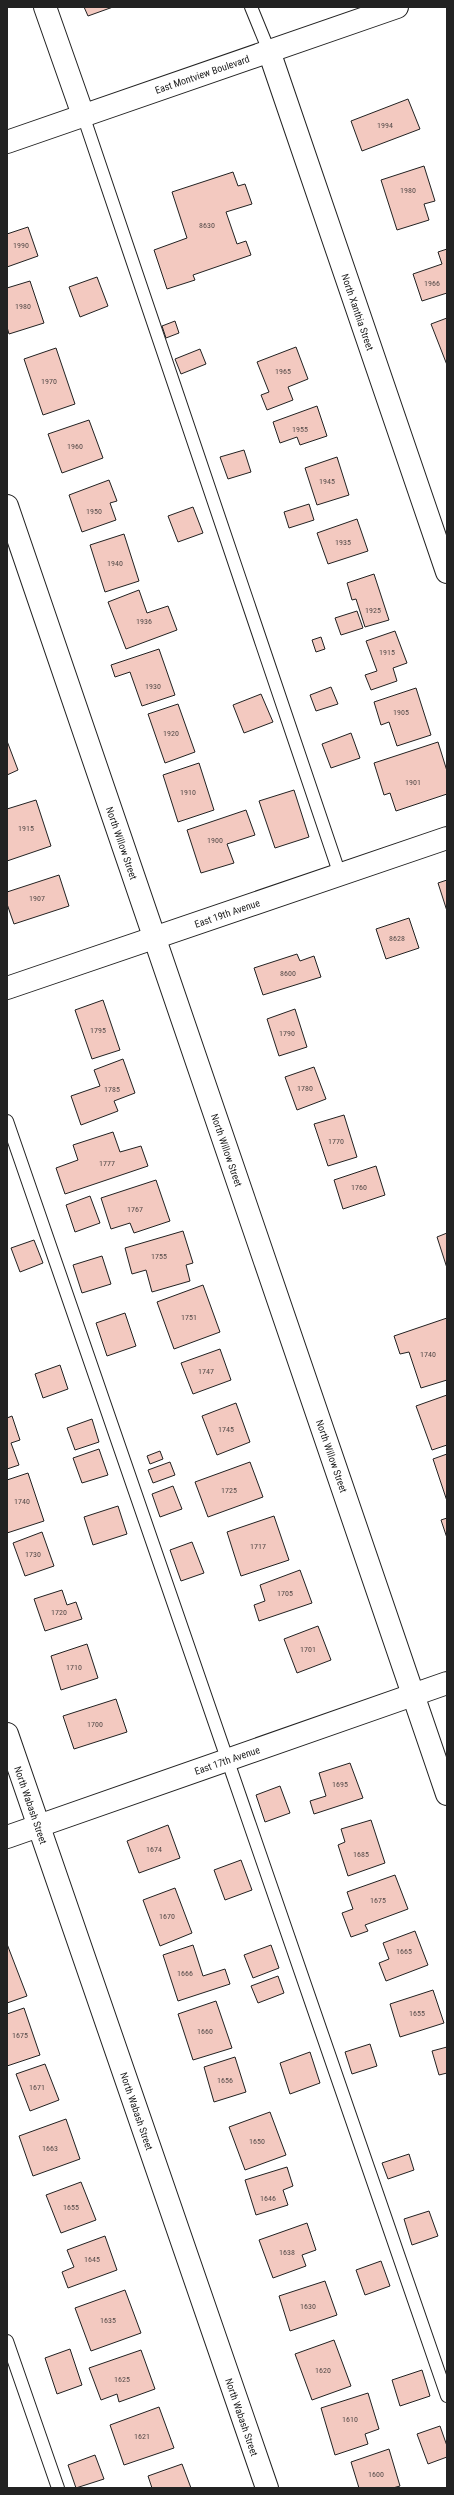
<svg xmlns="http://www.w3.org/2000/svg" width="454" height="2495" viewBox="0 0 454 2495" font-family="'Roboto Condensed',sans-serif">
  <rect width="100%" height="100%" fill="#fff"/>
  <!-- building -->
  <g fill="#f3c9c0" stroke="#222">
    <path d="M84,7H113L88,16Z"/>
    <path d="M408,99L420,129L362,151L351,121Z"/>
    <path d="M424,166L435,201L424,204L429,220L397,230L381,180Z"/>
    <path d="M233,172L238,186L245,184L252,204L226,212L237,244L246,241L251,255L193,275L195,280L167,289L154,250L187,238L172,192Z"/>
    <path d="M28,227L38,256L7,267V234Z"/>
    <path d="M447,249V293L422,301L413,274L442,264L438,252Z"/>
    <path d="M97,277L108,306L80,317L69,287Z"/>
    <path d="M30,281L44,323L9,334L7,327V288Z"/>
    <path d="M447,318V365L431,324Z"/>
    <path d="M175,321L179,333L166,338L162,326Z"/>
    <path d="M296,347L308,379L288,387L293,400L267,410L261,395L269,392L257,362Z"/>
    <path d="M56,348L75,404L43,415L24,359Z"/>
    <path d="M200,349L206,364L181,374L175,359Z"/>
    <path d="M317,406L327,436L300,445L297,437L280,443L273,422Z"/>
    <path d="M89,420L103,458L62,473L48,434Z"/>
    <path d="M244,450L251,472L228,479L220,457Z"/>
    <path d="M337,457L349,495L317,505L305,468Z"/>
    <path d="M109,480L117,501L110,503L116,520L82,532L69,495Z"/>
    <path d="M309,504L314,520L289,528L284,512Z"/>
    <path d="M193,507L203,533L178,542L168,516Z"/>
    <path d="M357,519L368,551L328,564L317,533Z"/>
    <path d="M124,534L139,581L105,592L90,545Z"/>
    <path d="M374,574L389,620L365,627L356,599L352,600L347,583Z"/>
    <path d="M139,590L147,613L168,606L177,630L126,649L108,602Z"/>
    <path d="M357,611L363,628L341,635L335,618Z"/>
    <path d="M395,631L407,663L393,668L397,681L371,690L365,675L377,671L366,641Z"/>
    <path d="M321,637L325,649L316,652L312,640Z"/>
    <path d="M159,649L175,695L142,706L130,672L115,677L111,665Z"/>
    <path d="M331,687L338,704L316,711L310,695Z"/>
    <path d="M416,688L431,735L397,746L389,722L381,725L374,702Z"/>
    <path d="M261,694L273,722L244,733L233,705Z"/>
    <path d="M178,704L195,752L165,763L148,714Z"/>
    <path d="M351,733L360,758L331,768L322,744Z"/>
    <path d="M7,741L18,770L7,775Z"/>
    <path d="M438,742L447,771V794L396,811L390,793L384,795L374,763Z"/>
    <path d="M199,763L214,810L178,822L163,775Z"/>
    <path d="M294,790L309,837L275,848L259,801Z"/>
    <path d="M36,800L51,846L7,861V809Z"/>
    <path d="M246,810L255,835L227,844L234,863L201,873L187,830Z"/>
    <path d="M59,875L69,906L14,924L7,904V892Z"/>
    <path d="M447,880V911L438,883Z"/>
    <path d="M409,918L419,948L386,959L376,929Z"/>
    <path d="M297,954L300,961L314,956L321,977L263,995L254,968Z"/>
    <path d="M103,1000L120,1050L92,1059L75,1010Z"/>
    <path d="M295,1009L307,1047L279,1056L267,1019Z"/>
    <path d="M123,1059L135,1093L114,1101L118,1111L81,1125L71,1096L100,1086L94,1070Z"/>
    <path d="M314,1067L326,1099L297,1110L285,1077Z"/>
    <path d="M344,1115L357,1157L328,1166L314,1124Z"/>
    <path d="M113,1132L120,1152L141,1146L148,1166L65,1194L56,1168L78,1160L73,1145Z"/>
    <path d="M376,1166L385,1195L343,1209L334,1180Z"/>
    <path d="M156,1180L170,1221L134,1233L130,1223L111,1229L101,1198Z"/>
    <path d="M90,1196L100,1223L75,1232L66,1205Z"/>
    <path d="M183,1231L193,1263L186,1265L190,1281L152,1292L146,1270L132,1274L125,1248Z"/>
    <path d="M447,1233V1268L437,1237Z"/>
    <path d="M34,1240L43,1263L20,1272L11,1248Z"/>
    <path d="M102,1256L111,1284L82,1293L73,1265Z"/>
    <path d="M203,1285L220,1332L174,1349L157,1302Z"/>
    <path d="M125,1313L136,1346L107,1356L96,1323Z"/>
    <path d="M447,1318V1380L421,1388L409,1352L400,1354L394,1336Z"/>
    <path d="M220,1349L231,1380L193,1394L181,1363Z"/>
    <path d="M60,1365L68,1389L43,1398L35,1374Z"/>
    <path d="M447,1395V1445L432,1450L416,1406Z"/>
    <path d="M236,1403L250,1442L217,1455L202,1416Z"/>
    <path d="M12,1416L20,1440L11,1443L19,1465L7,1469V1418Z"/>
    <path d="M92,1419L99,1442L75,1450L67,1428Z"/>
    <path d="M99,1449L108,1475L82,1483L73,1458Z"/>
    <path d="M160,1451L163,1459L150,1464L147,1456Z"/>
    <path d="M447,1454V1501L433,1459Z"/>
    <path d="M170,1462L175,1475L153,1483L148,1470Z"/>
    <path d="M250,1462L263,1497L208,1517L195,1482Z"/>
    <path d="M28,1473L44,1521L7,1533V1480Z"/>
    <path d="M173,1486L182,1509L160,1517L152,1494Z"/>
    <path d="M118,1506L127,1534L93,1545L84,1517Z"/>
    <path d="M274,1516L289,1560L241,1576L227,1532Z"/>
    <path d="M447,1518V1538L441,1520Z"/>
    <path d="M42,1532L54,1566L25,1576L13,1543Z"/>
    <path d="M192,1542L204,1573L181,1581L170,1550Z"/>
    <path d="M300,1570L312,1603L259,1621L254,1605L265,1601L260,1585Z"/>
    <path d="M62,1590L67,1605L76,1602L82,1619L45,1631L34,1599Z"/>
    <path d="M318,1626L331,1660L297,1673L284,1639Z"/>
    <path d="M87,1644L98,1678L61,1690L51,1656Z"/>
    <path d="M116,1699L127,1732L74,1749L63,1716Z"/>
    <path d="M350,1763L363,1798L314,1814L310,1801L326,1796L319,1773Z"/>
    <path d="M280,1786L290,1813L265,1822L256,1795Z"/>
    <path d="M371,1820L385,1863L348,1876L338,1845L345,1842L341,1829Z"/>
    <path d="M168,1825L180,1858L139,1873L127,1841Z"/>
    <path d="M241,1860L252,1890L225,1900L214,1870Z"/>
    <path d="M395,1875L408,1909L365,1925L368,1931L351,1937L342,1913L353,1909L347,1892Z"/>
    <path d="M175,1888L192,1933L160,1946L143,1900Z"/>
    <path d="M415,1931L428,1965L386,1981L379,1963L389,1959L383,1943Z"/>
    <path d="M7,1944L27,1996L7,2003Z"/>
    <path d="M193,1945L203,1976L225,1969L230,1984L178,2001L163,1955Z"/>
    <path d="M271,1945L279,1968L253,1978L244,1955Z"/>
    <path d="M278,1976L284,1993L258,2003L251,1986Z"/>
    <path d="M433,1990L444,2023L400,2037L390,2004Z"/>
    <path d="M216,2001L232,2048L193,2060L178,2014Z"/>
    <path d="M24,2008L40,2055L7,2066V2014Z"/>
    <path d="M370,2044L377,2066L352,2074L345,2052Z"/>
    <path d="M447,2047V2073L439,2075L432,2051Z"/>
    <path d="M310,2052L320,2083L290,2094L280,2063Z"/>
    <path d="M235,2057L246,2092L214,2102L204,2067Z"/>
    <path d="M45,2064L59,2100L30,2111L16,2074Z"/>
    <path d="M270,2112L286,2155L245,2170L229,2127Z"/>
    <path d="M66,2119L80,2159L33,2176L19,2136Z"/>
    <path d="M409,2154L414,2170L388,2179L382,2163Z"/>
    <path d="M287,2167L293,2186L283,2190L288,2205L256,2215L245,2180Z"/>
    <path d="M81,2182L96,2220L61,2233L46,2195Z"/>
    <path d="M429,2211L438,2236L412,2245L404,2219Z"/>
    <path d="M307,2223L316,2250L302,2255L306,2266L273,2278L259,2240Z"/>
    <path d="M105,2236L117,2270L68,2288L62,2272L74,2267L67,2250Z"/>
    <path d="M381,2261L390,2286L365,2295L356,2270Z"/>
    <path d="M325,2281L337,2315L290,2331L279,2296Z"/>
    <path d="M125,2290L141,2333L91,2351L75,2308Z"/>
    <path d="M334,2340L351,2386L312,2400L295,2354Z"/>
    <path d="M70,2349L82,2385L57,2394L45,2358Z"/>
    <path d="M141,2350L155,2389L119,2402L117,2394L101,2400L89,2368Z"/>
    <path d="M422,2370L430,2396L400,2406L392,2380Z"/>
    <path d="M368,2393L379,2429L365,2434L368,2444L335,2455L321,2408Z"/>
    <path d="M159,2407L174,2448L124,2465L110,2425Z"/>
    <path d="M440,2426L447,2446V2457L428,2464L417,2434Z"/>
    <path d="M389,2449L400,2486L393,2488H359L351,2462Z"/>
    <path d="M95,2455L104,2479L76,2488L68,2465Z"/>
    <path d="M182,2464L191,2488H152L148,2476Z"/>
  </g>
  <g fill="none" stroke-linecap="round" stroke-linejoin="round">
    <!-- lane casing -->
    <g stroke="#222" stroke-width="14">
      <g id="lane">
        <path d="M251,7L269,51"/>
        <path d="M83,115L340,875"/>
        <path d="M7,1121L447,2396"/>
        <path d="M7,2341L58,2488"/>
      </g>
    </g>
    <!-- street casing -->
    <g stroke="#222" stroke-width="24">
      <g id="street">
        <path d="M45,7L83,115"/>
        <path d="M269,51L447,572"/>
        <path d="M7,506L447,1794"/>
        <path d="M7,988L447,838"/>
        <path d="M7,1734L267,2488"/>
      </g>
    </g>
    <!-- secondary casing -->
    <g stroke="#222" stroke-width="24">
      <g id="secondary">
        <path d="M7,142L397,7"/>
        <path d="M7,1837L447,1683"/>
      </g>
    </g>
    <!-- lane -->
    <use href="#lane" stroke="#fff" stroke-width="12"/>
    <!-- street -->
    <use href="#street" stroke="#fff" stroke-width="22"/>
    <!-- secondary -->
    <use href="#secondary" stroke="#fff" stroke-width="22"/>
  </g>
  <g text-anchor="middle" stroke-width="3" stroke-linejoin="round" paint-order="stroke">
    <!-- number labels -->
    <g font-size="8" fill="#564c4a">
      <text x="385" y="128">1994</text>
      <text x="408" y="193">1980</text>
      <text x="207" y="228">8630</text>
      <text x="21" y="248">1990</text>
      <text x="432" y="286">1966</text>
      <text x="23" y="309">1980</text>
      <text x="283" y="374">1965</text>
      <text x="49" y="384">1970</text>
      <text x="300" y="432">1955</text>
      <text x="75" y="449">1960</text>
      <text x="327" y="484">1945</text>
      <text x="94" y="514">1950</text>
      <text x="343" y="545">1935</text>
      <text x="115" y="566">1940</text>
      <text x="373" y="613">1925</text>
      <text x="144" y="624">1936</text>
      <text x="387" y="655">1915</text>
      <text x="153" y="689">1930</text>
      <text x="401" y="715">1905</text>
      <text x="171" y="736">1920</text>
      <text x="413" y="785">1901</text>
      <text x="188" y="795">1910</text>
      <text x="26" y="831">1915</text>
      <text x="215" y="843">1900</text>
      <text x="37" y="901">1907</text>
      <text x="397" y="941">8628</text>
      <text x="288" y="976">8600</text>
      <text x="98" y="1033">1795</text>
      <text x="287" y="1036">1790</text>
      <text x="305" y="1091">1780</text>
      <text x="112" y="1092">1785</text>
      <text x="336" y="1144">1770</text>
      <text x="107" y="1166">1777</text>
      <text x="359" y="1190">1760</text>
      <text x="135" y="1212">1767</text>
      <text x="159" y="1259">1755</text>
      <text x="189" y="1320">1751</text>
      <text x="428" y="1357">1740</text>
      <text x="206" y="1374">1747</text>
      <text x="226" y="1432">1745</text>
      <text x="229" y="1493">1725</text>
      <text x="22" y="1504">1740</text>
      <text x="258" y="1549">1717</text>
      <text x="33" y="1557">1730</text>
      <text x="285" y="1596">1705</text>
      <text x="59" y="1615">1720</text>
      <text x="308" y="1652">1701</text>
      <text x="74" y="1670">1710</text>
      <text x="95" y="1727">1700</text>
      <text x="340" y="1787">1695</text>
      <text x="154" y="1852">1674</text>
      <text x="361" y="1857">1685</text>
      <text x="378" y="1903">1675</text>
      <text x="167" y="1919">1670</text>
      <text x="404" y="1954">1665</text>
      <text x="185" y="1976">1666</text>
      <text x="417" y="2016">1655</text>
      <text x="205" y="2034">1660</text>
      <text x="20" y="2038">1675</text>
      <text x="225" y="2083">1656</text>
      <text x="37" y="2090">1671</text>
      <text x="257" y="2144">1650</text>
      <text x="50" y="2151">1663</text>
      <text x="268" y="2201">1646</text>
      <text x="71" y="2210">1655</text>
      <text x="287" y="2255">1638</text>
      <text x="92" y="2262">1645</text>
      <text x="308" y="2309">1630</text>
      <text x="108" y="2323">1635</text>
      <text x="323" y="2373">1620</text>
      <text x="122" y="2382">1625</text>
      <text x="350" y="2422">1610</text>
      <text x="142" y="2439">1621</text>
      <text x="376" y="2477">1600</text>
    </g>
    <!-- street labels -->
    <g font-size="10" fill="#222" stroke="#fff">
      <text transform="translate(202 74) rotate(-19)" y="4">East Montview Boulevard</text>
      <text transform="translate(358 312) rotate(71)" y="4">North Xanthia Street</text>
      <text transform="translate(122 843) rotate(71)" y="4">North Willow Street</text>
      <text transform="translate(227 913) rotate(-19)" y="4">East 19th Avenue</text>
      <text transform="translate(227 1150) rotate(71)" y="4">North Willow Street</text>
      <text transform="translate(332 1456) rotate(71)" y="4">North Willow Street</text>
      <text transform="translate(227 1760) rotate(-19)" y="4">East 17th Avenue</text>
      <text transform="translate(31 1805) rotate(71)" y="4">North Wabash Street</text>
      <text transform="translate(137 2111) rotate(71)" y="4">North Wabash Street</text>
      <text transform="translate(242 2417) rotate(71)" y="4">North Wabash Street</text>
    </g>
  </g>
  <!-- border -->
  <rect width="454" height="2495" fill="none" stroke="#222222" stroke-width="16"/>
</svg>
